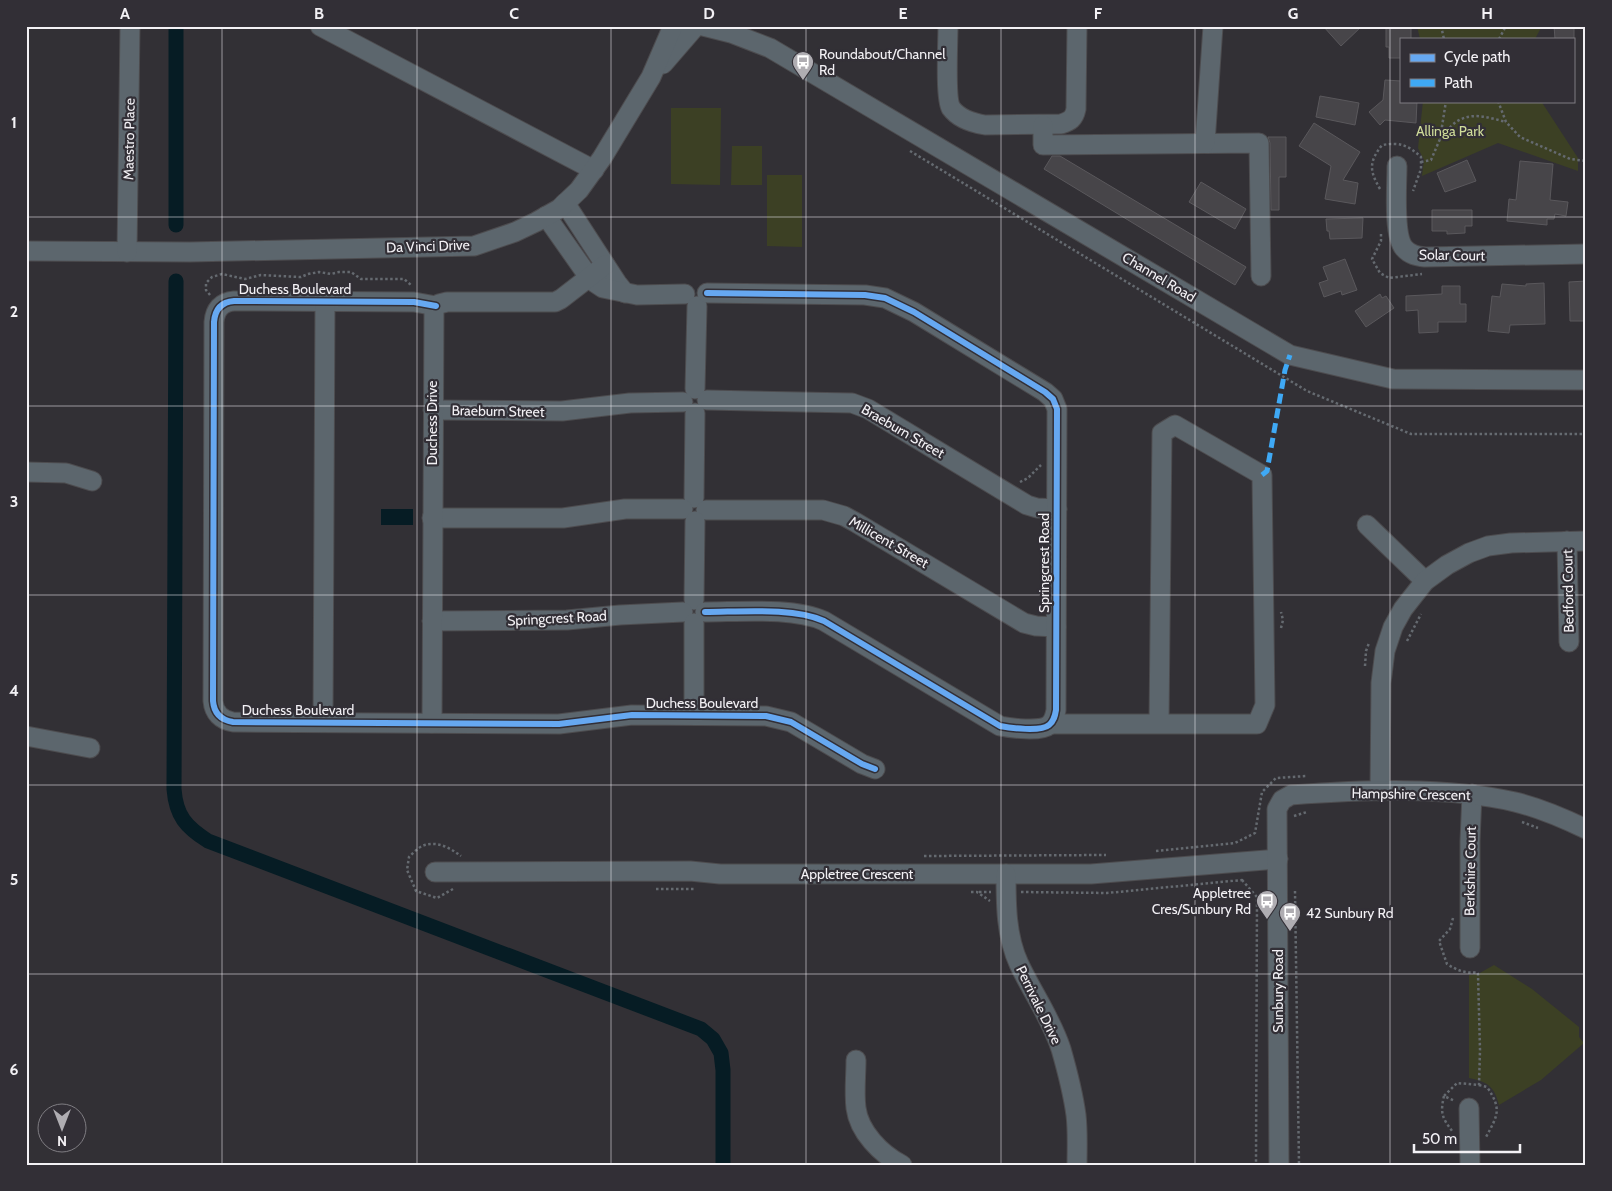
<svg xmlns="http://www.w3.org/2000/svg" width="1612" height="1191" viewBox="0 0 1612 1191" font-family="Cabin,sans-serif">
  <rect width="100%" height="100%" fill="#323035"/>
  <!-- green -->
  <g fill="#3c4024">
    <path d="M1417,26H1542L1535,39H1420Z"/>
    <path d="M1423,101H1541L1578,158V171L1498,143L1422,176L1424,160L1418,148Z"/>
    <path d="M671,108H721L720,185L671,184Z"/>
    <path d="M732,146H762V185H731Z"/>
    <path d="M767,175H802V247L767,246Z"/>
    <path d="M1494,965L1532,989L1579,1027V1037L1584,1043L1541,1080L1499,1105C1494,1086 1488,1082 1469,1078V975L1478,974Z"/>
  </g>
  <!-- water -->
  <rect fill="#061c24" x="381" y="509" width="32" height="16"/>
  <g fill="none" stroke-linecap="round" stroke-linejoin="round">
    <!-- canal -->
    <g stroke="#061c24" stroke-width="15">
      <path d="M176,26V225"/>
      <path d="M176,281L174,789C176,816 186,827 208,841L701,1029L713,1039L721,1053L723,1070V1165"/>
    </g>
  </g>
  <!-- building -->
  <g fill="#474549" stroke="#5a585c">
    <path d="M1323,26H1362L1341,46Z"/>
    <path d="M1386,26H1411V39H1401V58H1389V47H1386Z"/>
    <path d="M1554,26H1574V39H1555Z"/>
    <path d="M1385,80L1401,81V101H1417L1416,123L1385,120L1380,125L1369,112L1383,100Z"/>
    <path d="M1320,96L1359,103L1355,125L1316,117Z"/>
    <path d="M1314,123L1360,152L1343,180L1358,183L1355,204L1325,199L1331,166L1299,146Z"/>
    <path d="M1268,137H1286V177H1279V210H1271L1270,143Z"/>
    <path d="M1052,156H1060L1246,267L1235,285L1044,169Z"/>
    <path d="M1467,160L1476,181L1445,192L1437,173Z"/>
    <path d="M1520,161L1553,164L1550,200L1568,202L1566,216L1555,214L1554,219H1547V225L1507,221L1509,199L1516,200Z"/>
    <path d="M1201,182L1246,209L1235,229L1189,202Z"/>
    <path d="M1432,210H1472V226H1465V233L1447,234V231H1432Z"/>
    <path d="M1363,218L1362,238L1330,239L1329,231H1327L1326,219Z"/>
    <path d="M1345,259L1357,290L1342,295L1341,291L1324,297L1319,283L1328,280L1323,267Z"/>
    <path d="M1586,281V321H1570L1569,282Z"/>
    <path d="M1544,283L1545,324L1510,325L1509,333L1488,331L1492,296L1500,297L1502,284L1526,286V284Z"/>
    <path d="M1442,286H1460V304H1466V322H1438V332L1419,333L1418,310L1406,311V296L1442,294Z"/>
    <path d="M1380,294L1382,298L1386,296L1394,308L1366,327L1355,311Z"/>
  </g>
  <g fill="none" stroke-linecap="round" stroke-linejoin="round">
    <!-- minor casing -->
    <g stroke="#4d4c4f" stroke-width="21">
      <g id="minor">
        <path d="M320,26L594,170"/>
        <path d="M703,26L731,33L770,48L1290,355L1393,379L1586,380"/>
        <path d="M948,26C948,42 945,98 951,108C959,119 973,123 985,125L1061,124C1070,121 1074,119 1076,109L1077,26"/>
        <path d="M663,64L695,27"/>
        <path d="M1043,125V145L1259,143L1261,276"/>
        <path d="M1205,143L1213,26"/>
        <path d="M1397,166C1397,185 1393,235 1404,248C1410,255 1417,256 1425,257L1586,254"/>
        <path d="M565,203L617,283L625,293"/>
        <path d="M546,216L591,280L603,288L637,295L685,294"/>
        <path d="M26,251L190,252L474,246L515,232L536,222L559,209L579,190L602,158L651,77L673,26"/>
        <path d="M127,252L130,26"/>
        <path d="M436,306L414,302L234,301C221,302 215,310 214,322L213,701C214,713 221,720 233,722L559,724L632,715L766,716L791,722L862,764L875,769"/>
        <path d="M695,389L697,306"/>
        <path d="M707,400L852,403L868,409L1027,505L1037,508L1057,509"/>
        <path d="M433,410L562,411L630,403L683,402"/>
        <path d="M26,472L66,473L92,481"/>
        <path d="M694,498L695,413"/>
        <path d="M706,510H823L844,516L855,522L1024,623L1036,626L1056,627"/>
        <path d="M432,518H563L625,509H683"/>
        <path d="M1367,525L1425,581"/>
        <path d="M1567,541L1569,642"/>
        <path d="M694,600L695,521"/>
        <path d="M705,612C740,612 793,607 824,621L1000,726C1010,728 1041,732 1049,725C1054,721 1055,716 1056,710L1057,409L1053,399L1045,392L914,312L885,298L865,295L707,293"/>
        <path d="M432,621L567,620L620,615L683,612"/>
        <path d="M694,623V715"/>
        <path d="M323,722L325,301"/>
        <path d="M432,723L434,309L439,304L447,302H555L561,299L605,265"/>
        <path d="M1051,724H1257L1265,705L1262,475L1175,425L1162,433L1159,724"/>
        <path d="M26,736L90,748"/>
        <path d="M1380,791L1381,683L1385,651L1393,627L1403,609L1425,581L1447,565L1469,553L1488,546L1511,543L1586,541"/>
        <path d="M435,872L690,871L720,874H1091L1278,859"/>
        <path d="M1006,874C1006,904 1006,936 1019,964C1032,992 1051,1018 1061,1049C1067,1070 1073,1093 1076,1115C1078,1132 1077,1149 1077,1165"/>
        <path d="M1470,948V841L1472,794"/>
        <path d="M856,1060C856,1076 854,1093 856,1108C859,1132 881,1154 902,1165"/>
        <path d="M1469,1108L1470,1165"/>
        <path d="M1279,1165L1277,809L1282,800L1291,795C1362,790 1446,786 1515,802C1540,808 1563,818 1586,829"/>
      </g>
    </g>
    <!-- path -->
    <g stroke="#656a70" stroke-width="2.5" stroke-dasharray="2.5 2.5" stroke-linecap="butt">
      <path d="M1441,26L1444,39"/>
      <path d="M1499,39L1506,26"/>
      <path d="M1498,101L1506,122L1520,137L1570,159L1586,161"/>
      <path d="M1440,139C1445,134 1450,126 1456,122C1472,111 1490,118 1506,122"/>
      <path d="M910,151L1307,391L1411,434H1586"/>
      <path d="M1421,162L1431,160L1440,139L1446,101"/>
      <path d="M1380,189C1369,170 1369,162 1382,145C1400,142 1408,145 1421,157V169L1413,191"/>
      <path d="M1381,234V241L1372,259L1380,273L1389,278L1422,274"/>
      <path d="M210,295L206,290V283L212,277L222,274L245,279L261,275L301,277L308,274L319,272L331,274L339,272H351L361,279H404L411,285"/>
      <path d="M1020,482L1028,478L1041,465"/>
      <path d="M1281,628L1283,620L1281,612"/>
      <path d="M1407,641L1421,614"/>
      <path d="M1365,666L1366,651L1369,643"/>
      <path d="M1294,816L1307,812"/>
      <path d="M1522,822L1538,828"/>
      <path d="M1156,851L1235,843L1255,833L1262,792L1276,778L1307,776"/>
      <path d="M924,856L1106,855"/>
      <path d="M1242,880L1257,897L1256,1165"/>
      <path d="M453,889L437,898L416,891L407,870L409,857C413,853 418,848 422,846C437,840 450,848 461,856"/>
      <path d="M656,889H695"/>
      <path d="M1295,891L1299,1165"/>
      <path d="M971,892H977L990,901"/>
      <path d="M979,892H991"/>
      <path d="M1021,892L1107,893L1242,880L1241,877"/>
      <path d="M1453,918L1450,929L1439,941L1447,964C1457,970 1465,974 1477,972L1478,974L1480,1050L1479,1085L1457,1083L1444,1096L1455,1101"/>
      <path d="M1479,1085L1487,1087C1502,1109 1498,1115 1486,1137"/>
      <path d="M1444,1096C1440,1113 1442,1118 1453,1132"/>
    </g>
    <!-- minor -->
    <use href="#minor" stroke="#5c666d" stroke-width="19"/>
    <!-- quiet -->
    <path stroke="#3fa9f5" stroke-width="5" stroke-dasharray="10 5" stroke-linecap="butt" d="M1262,475L1267,471L1285,370L1290,355"/>
    <!-- cycleway casing -->
    <g stroke="#322f36" stroke-width="9">
      <g id="cycleway">
        <path d="M436,306L414,302L234,301C221,302 215,310 214,322L213,701C214,713 221,720 233,722L559,724L632,715L766,716L791,722L862,764L875,769"/>
        <path d="M705,612C740,612 793,607 824,621L1000,726C1010,728 1041,732 1049,725C1054,721 1055,716 1056,710L1057,409L1053,399L1045,392L914,312L885,298L865,295L707,293"/>
      </g>
    </g>
    <!-- cycleway -->
    <use href="#cycleway" stroke="#66a8f1" stroke-width="6"/>
  </g>
  <!-- grid -->
  <path fill="none" stroke="#f3f1f5" stroke-width="1" stroke-opacity="0.55" d="M222,26V1165M417,26V1165M611,26V1165M806,26V1165M1001,26V1165M1195,26V1165M1390,26V1165M26,217H1586M26,406H1586M26,595H1586M26,785H1586M26,974H1586"/>
  <!-- icons -->
  <defs>
    <g id="bus-pin" transform="scale(1.125)"><path d="M0 17L-7.5 6A9.5 9.5 0 1 1 7.5 6Z" fill="#afadb2" stroke="#322f36"/><path d="M-5-6H5V4H4V6H2V4H-2V6H-4V4H-5ZM-3.5-4V0h7V-4ZM-3.5 1.2v1.5H-2V1.2ZM2 1.2v1.5H3.5V1.2Z" fill="#fff"/></g>
  </defs>
  <g fill-rule="evenodd">
    <use href="#bus-pin" x="803" y="62"/>
    <use href="#bus-pin" x="1267" y="901"/>
    <use href="#bus-pin" x="1290" y="913"/>
  </g>
  <g text-anchor="middle" stroke-width="4.5" stroke-linejoin="round" paint-order="stroke">
    <!-- poi labels -->
    <g font-size="14" fill="#f3f1f5" stroke="#322f36" text-anchor="start">
      <text x="819" y="59">Roundabout/Channel<tspan x="819" dy="16">Rd</tspan></text>
      <text x="1251" y="898" text-anchor="end">Appletree<tspan x="1251" dy="16">Cres/Sunbury Rd</tspan></text>
      <text x="1306" y="918">42 Sunbury Rd</text>
    </g>
    <!-- park labels -->
    <g font-size="14" fill="#cfdc99" stroke="#322f36">
      <text x="1450" y="136">Allinga Park</text>
    </g>
    <!-- street labels -->
    <g font-size="14" fill="#f3f1f5" stroke="#322f36">
      <text transform="translate(129 139) rotate(-89)" y="5">Maestro Place</text>
      <text transform="translate(428 246) rotate(-2)" y="5">Da Vinci Drive</text>
      <text transform="translate(1452 255) rotate(1)" y="5">Solar Court</text>
      <text transform="translate(1159 277) rotate(31)" y="5">Channel Road</text>
      <text x="295" y="294">Duchess Boulevard</text>
      <text transform="translate(498 411) rotate(1)" y="5">Braeburn Street</text>
      <text transform="translate(432 423) rotate(-90)" y="5">Duchess Drive</text>
      <text transform="translate(903 431) rotate(30)" y="5">Braeburn Street</text>
      <text transform="translate(889 542) rotate(30)" y="5">Millicent Street</text>
      <text transform="translate(1044 563) rotate(-90)" y="5">Springcrest Road</text>
      <text transform="translate(1568 591) rotate(-91)" y="5">Bedford Court</text>
      <text transform="translate(557 618) rotate(-3)" y="5">Springcrest Road</text>
      <text x="702" y="708">Duchess Boulevard</text>
      <text x="298" y="715">Duchess Boulevard</text>
      <text transform="translate(1411 794) rotate(1)" y="5">Hampshire Crescent</text>
      <text transform="translate(1470 871) rotate(-89)" y="5">Berkshire Court</text>
      <text x="857" y="879">Appletree Crescent</text>
      <text transform="translate(1278 991) rotate(-90)" y="5">Sunbury Road</text>
      <text transform="translate(1039 1005) rotate(64)" y="5">Perrivale Drive</text>
    </g>
  </g>
  <!-- border -->
  <rect width="1612" height="1191" fill="none" stroke="#322f36" stroke-width="55"/>
  <!-- legend -->
  <rect x="1400" y="38" width="175" height="65" fill="#322f36" stroke="#7f7d82"/>
  <rect x="1410" y="54" width="25" height="8" fill="#66a8f1" stroke="#7f7d82"/>
  <text x="1444" y="62" font-size="15" fill="#f3f1f5">Cycle path</text>
  <rect x="1410" y="79" width="25" height="8" fill="#3fa9f5" stroke="#7f7d82"/>
  <text x="1444" y="88" font-size="15" fill="#f3f1f5">Path</text>
  <!-- north arrow -->
  <g transform="translate(62 1128) rotate(180)"><circle r="24" fill="#322f36" stroke="#7f7d82"/>
  <path d="M0-4L9 19L0 12L-9 19Z" fill="#afadb2"/>
  <text y="-8" font-size="14" font-weight="bold" text-anchor="middle" fill="#f3f1f5">N</text>
  </g>
  <!-- scale -->
  <path d="M1414 1144v8h106v-8" fill="none" stroke="#f3f1f5" stroke-width="2.5"/>
  <text x="1422" y="1144" font-size="15" fill="#f3f1f5" stroke="#322f36" stroke-width="4" paint-order="stroke">50 m</text>
  <rect x="28" y="28" width="1556" height="1136" fill="none" stroke="#f3f1f5" stroke-width="2"/>
  <g font-size="16" text-anchor="middle" font-weight="bold" fill="#f3f1f5">
    <text x="125" y="19">A</text>
    <text x="319" y="19">B</text>
    <text x="514" y="19">C</text>
    <text x="709" y="19">D</text>
    <text x="903" y="19">E</text>
    <text x="1098" y="19">F</text>
    <text x="1293" y="19">G</text>
    <text x="1487" y="19">H</text>
    <text x="14" y="128">1</text>
    <text x="14" y="317">2</text>
    <text x="14" y="507">3</text>
    <text x="14" y="696">4</text>
    <text x="14" y="885">5</text>
    <text x="14" y="1075">6</text>
  </g>
</svg>
